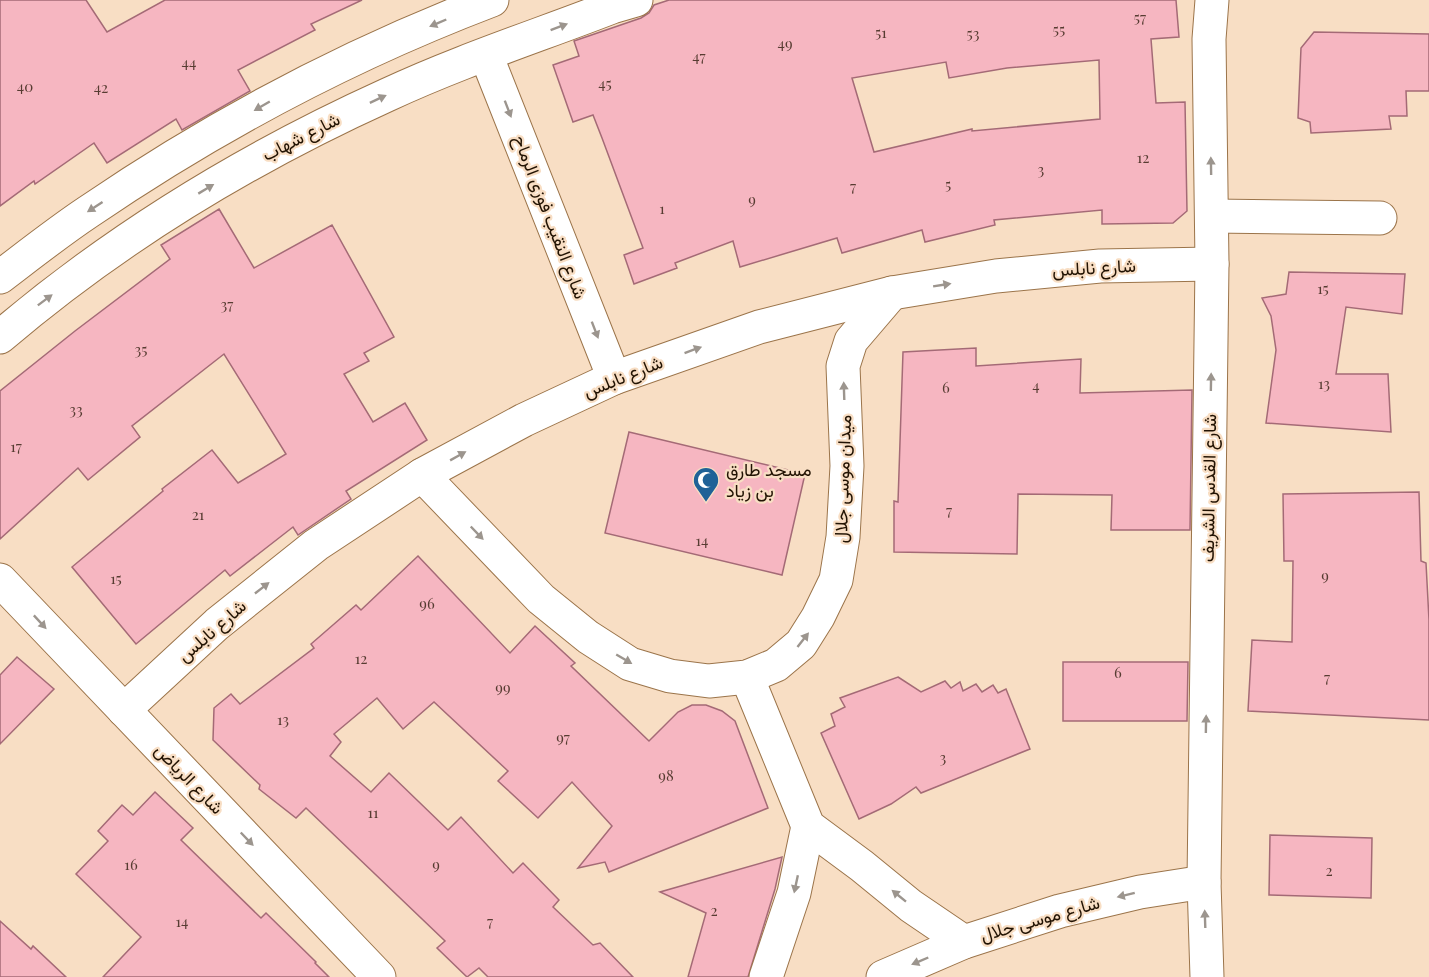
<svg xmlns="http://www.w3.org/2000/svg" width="1429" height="977" viewBox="0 0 1429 977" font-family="'Playfair Display',Vazirmatn,serif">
  <rect width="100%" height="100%" fill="#f8dec4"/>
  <!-- building -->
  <g fill="#f6b6c1" stroke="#a46a76" stroke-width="1.5" fill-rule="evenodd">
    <path d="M0,0H86L107,32L165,0H362L311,24L315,30L238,70L250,91L182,130L176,119L107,163L94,143L35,184L34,181L0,206Z"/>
    <path d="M669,0H1176L1179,37L1151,39L1156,103L1185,102L1187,211L1173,223L1102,224V210L994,220L995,225L925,242L922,230L842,253L837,238L740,267L733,241L675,263L677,268L634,284L624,255L643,248L602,138L593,115L573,122L553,65L579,56L574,41L641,18L649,13L654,5ZM1099,60L1100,119L972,131V129L874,152L852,78L946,62L949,78L1007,68Z"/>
    <path d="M1314,32L1429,34V91H1406L1407,116H1389L1391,129L1311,133L1310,122L1298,118L1301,48Z"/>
    <path d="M219,209L254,268L332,225L394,337L364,353L369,361L344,374L373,422L405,403L427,440L346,491L351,499L298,535L293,527L230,576L225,570L136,644L72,567L163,491L162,489L212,450L238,483L286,454L224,354L132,426L140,437L88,480L78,468L0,539V391L75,331L170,259L161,245Z"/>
    <path d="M1289,272L1405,274L1402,314L1346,307L1336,374H1388L1391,432L1266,423L1276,350L1271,316L1262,298L1286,294Z"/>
    <path d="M976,348V366L1081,359L1080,393L1192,390L1190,530H1111L1112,495L1018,494L1017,554L894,552V501L898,502L903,352Z"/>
    <path d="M629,432L805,474L782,575L605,533Z"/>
    <path d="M1419,492L1421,561L1426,563L1429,620V720L1248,711L1252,640L1292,642L1293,561H1284L1283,494Z"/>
    <path d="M418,556L510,653L535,626L575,663L571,666L649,741L678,712L692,705H706L722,711L735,721L768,808L609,872L605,862L578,868L612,826L572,782L538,818L498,781L508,771L434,702L403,729L377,698L334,734L341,742L330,756L371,792L389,773L448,830L461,817L513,873L523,863L559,900L553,907L593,945L600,943L633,977H488L479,968L467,977L437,948L445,941L306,808L296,818L259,789L260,785L213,740L214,708L231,694L240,704L314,648L311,644L356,605L361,610Z"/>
    <path d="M17,657L54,689L0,744V675Z"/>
    <path d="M1063,662H1188L1187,721H1063Z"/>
    <path d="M898,677L921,692L945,681L951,688L960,682L963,691L976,684L982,692L993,685L998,693L1006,689L1030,749L921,793L916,787L891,804L859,819L821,733L835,726L831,714L845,707L840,698Z"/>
    <path d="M155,792L193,828L181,840L261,918L266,913L316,962L315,963L329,977H103L141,937L76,874L108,841L98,831L122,805L133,815Z"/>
    <path d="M1270,835L1372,838L1371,898L1269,895Z"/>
    <path d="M782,857L775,889L748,977H688L706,913L660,892Z"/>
    <path d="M0,921L31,949L33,946L66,977H0Z"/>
  </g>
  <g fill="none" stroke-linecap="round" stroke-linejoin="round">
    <!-- minor casing -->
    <g stroke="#9b744a" stroke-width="35">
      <g id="minor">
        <path d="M486,55L614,378"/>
        <path d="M1212,216L1380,218"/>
        <path d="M0,277C29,255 58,232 88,212C214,126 350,54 492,0"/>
        <path d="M0,337C116,238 248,158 387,95C460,61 537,36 612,7L636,0"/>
        <path d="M422,475L541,599L588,637L630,664L670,676L709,681L747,677L776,665L801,644L818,617L836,580L843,537L847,466L843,366L851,341L892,293"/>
        <path d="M0,580L379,977"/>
        <path d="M747,677L808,826L862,866L911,906L964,942"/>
        <path d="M124,710L217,624L316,545L422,475L524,420L614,378L759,327L892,293L996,276L1100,266L1212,264"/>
        <path d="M766,977L794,893L808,826"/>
        <path d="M883,977L964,942L1060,911L1140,892L1204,882"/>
        <path d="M1207,977L1204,882L1212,264L1209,39L1212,0"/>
      </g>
    </g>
    <!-- minor -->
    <use href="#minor" stroke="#fff" stroke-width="33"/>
  </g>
  <!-- one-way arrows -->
  <defs><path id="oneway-solid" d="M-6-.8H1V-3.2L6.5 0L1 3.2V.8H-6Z" transform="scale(1.5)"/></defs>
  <g fill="#9c958e">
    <use href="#oneway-solid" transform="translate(438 23) rotate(157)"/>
    <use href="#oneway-solid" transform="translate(559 27) rotate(-21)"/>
    <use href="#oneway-solid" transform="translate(378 99) rotate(-25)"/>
    <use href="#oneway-solid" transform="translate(262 106) rotate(150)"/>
    <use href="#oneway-solid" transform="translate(508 109) rotate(69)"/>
    <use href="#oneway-solid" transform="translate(1211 166) rotate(-91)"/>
    <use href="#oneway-solid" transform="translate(206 189) rotate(-31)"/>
    <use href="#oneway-solid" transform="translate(95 207) rotate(147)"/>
    <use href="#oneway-solid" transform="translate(942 285) rotate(-9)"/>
    <use href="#oneway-solid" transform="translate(45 300) rotate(-37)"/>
    <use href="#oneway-solid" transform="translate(595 330) rotate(69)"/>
    <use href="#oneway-solid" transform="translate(693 350) rotate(-20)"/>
    <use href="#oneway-solid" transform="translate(1211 382) rotate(-89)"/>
    <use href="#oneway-solid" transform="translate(844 391) rotate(-92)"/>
    <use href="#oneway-solid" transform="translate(458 456) rotate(-29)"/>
    <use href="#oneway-solid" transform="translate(477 533) rotate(46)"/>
    <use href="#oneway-solid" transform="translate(262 588) rotate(-38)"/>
    <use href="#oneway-solid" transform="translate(40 622) rotate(47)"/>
    <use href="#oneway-solid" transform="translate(803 640) rotate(-52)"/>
    <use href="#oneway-solid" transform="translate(624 659) rotate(30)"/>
    <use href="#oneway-solid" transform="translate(1206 724) rotate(-89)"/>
    <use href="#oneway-solid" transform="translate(247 839) rotate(46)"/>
    <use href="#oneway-solid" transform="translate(796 884) rotate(102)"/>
    <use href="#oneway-solid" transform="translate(1126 895) rotate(166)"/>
    <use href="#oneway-solid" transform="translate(899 896) rotate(-141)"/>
    <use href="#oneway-solid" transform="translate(1205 919) rotate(-92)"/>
    <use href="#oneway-solid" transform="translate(920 961) rotate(157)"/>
  </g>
  <!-- icons -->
  <defs>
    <g id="mosque-pin" transform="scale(1.35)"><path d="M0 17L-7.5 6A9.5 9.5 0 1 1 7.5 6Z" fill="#1f6297" stroke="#f8dec4"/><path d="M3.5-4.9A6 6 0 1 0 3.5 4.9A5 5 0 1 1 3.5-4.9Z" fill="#fff"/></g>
  </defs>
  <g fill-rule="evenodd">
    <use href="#mosque-pin" x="706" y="480"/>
  </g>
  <g text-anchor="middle" stroke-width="4.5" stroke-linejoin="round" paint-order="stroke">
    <!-- number labels -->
    <g font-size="15" fill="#573c32">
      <text x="1140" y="23">57</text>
      <text x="1059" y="35">55</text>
      <text x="881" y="38">51</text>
      <text x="973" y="39">53</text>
      <text x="785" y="49">49</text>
      <text x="699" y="62">47</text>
      <text x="189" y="68">44</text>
      <text x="605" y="89">45</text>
      <text x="25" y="92">40</text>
      <text x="101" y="93">42</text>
      <text x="1143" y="163">12</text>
      <text x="1041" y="175">3</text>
      <text x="948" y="190">5</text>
      <text x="853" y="192">7</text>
      <text x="752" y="205">9</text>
      <text x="662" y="214">1</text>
      <text x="1323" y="294">15</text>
      <text x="227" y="310">37</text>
      <text x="141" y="355">35</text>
      <text x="1324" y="389">13</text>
      <text x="1036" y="391">4</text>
      <text x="946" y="393">6</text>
      <text x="76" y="415">33</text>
      <text x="16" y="452">17</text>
      <text x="949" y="516">7</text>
      <text x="198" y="520">21</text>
      <text x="702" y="546">14</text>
      <text x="1325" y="581">9</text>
      <text x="116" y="584">15</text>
      <text x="427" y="609">96</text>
      <text x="361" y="664">12</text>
      <text x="1118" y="678">6</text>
      <text x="1327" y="683">7</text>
      <text x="503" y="693">99</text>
      <text x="283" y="725">13</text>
      <text x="563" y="743">97</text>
      <text x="943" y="763">3</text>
      <text x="666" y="781">98</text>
      <text x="373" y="818">11</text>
      <text x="131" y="870">16</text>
      <text x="436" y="870">9</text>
      <text x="1329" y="876">2</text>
      <text x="714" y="916">2</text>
      <text x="182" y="927">14</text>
      <text x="490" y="927">7</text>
    </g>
    <!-- street labels -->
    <g font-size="18" fill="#221303" stroke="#f8dec4">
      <text transform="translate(301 137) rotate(-27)" y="6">شارع شهاب</text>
      <text transform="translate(550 217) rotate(69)" y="6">شارع النقيب فوزى الرماح</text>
      <text transform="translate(1094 268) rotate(-3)" y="6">شارع نابلس</text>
      <text transform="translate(623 377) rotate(-22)" y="6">شارع نابلس</text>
      <text transform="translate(843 479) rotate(-88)" y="6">ميدان موسى جلال</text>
      <text transform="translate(1209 488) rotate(-89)" y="6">شارع القدس الشريف</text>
      <text transform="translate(212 631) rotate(-41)" y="6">شارع نابلس</text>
      <text transform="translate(189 779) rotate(46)" y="6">شارع الرياض</text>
      <text transform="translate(1040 919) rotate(-16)" y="6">شارع موسى جلال</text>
    </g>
    <!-- poi labels -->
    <g font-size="18" fill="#221303" stroke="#f8dec4" text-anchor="start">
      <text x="726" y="476">مسجد طارق<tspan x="726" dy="21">بن زياد</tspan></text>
    </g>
  </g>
</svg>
